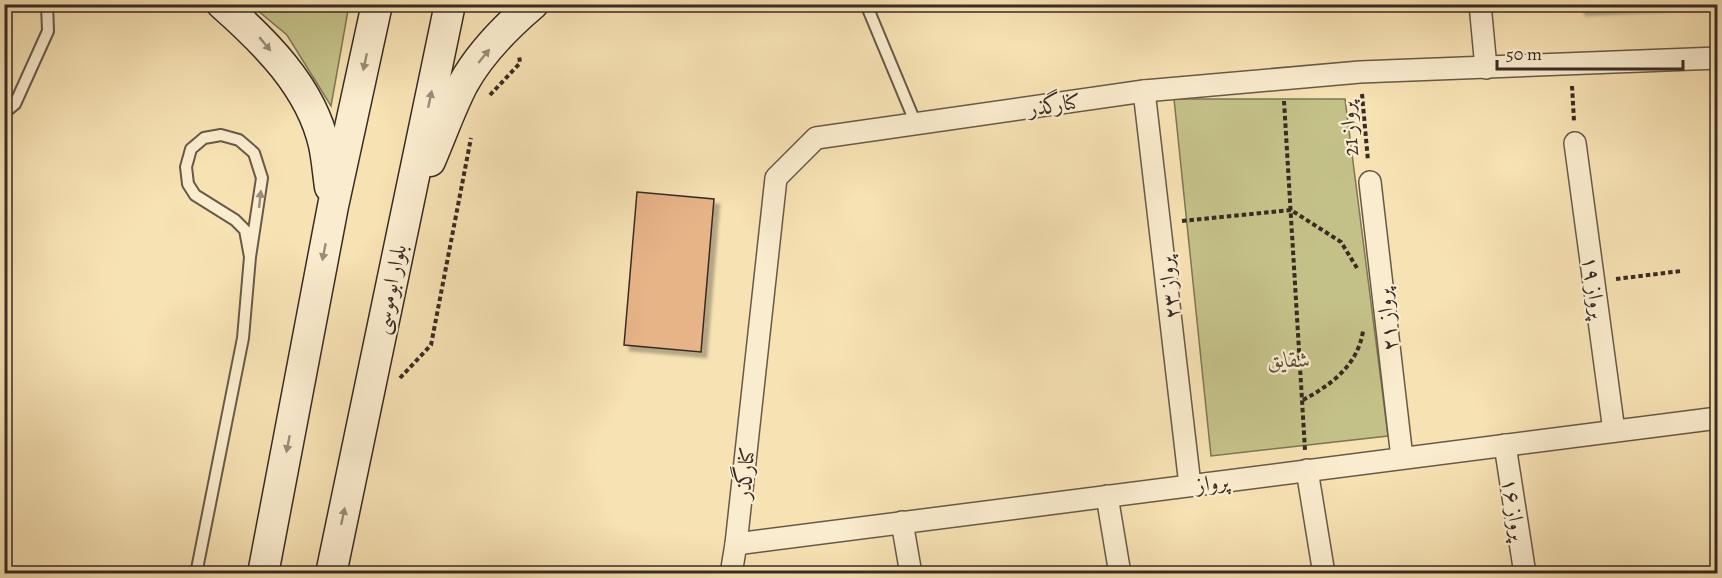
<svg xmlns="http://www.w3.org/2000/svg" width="1722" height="578" viewBox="0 0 1722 578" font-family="Alegreya,Amiri,serif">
  <defs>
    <filter id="shadow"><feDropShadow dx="5.5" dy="5.5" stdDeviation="1.5" flood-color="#0004"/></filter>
  </defs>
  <rect width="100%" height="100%" fill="#f7e2b4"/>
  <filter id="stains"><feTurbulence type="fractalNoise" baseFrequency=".00333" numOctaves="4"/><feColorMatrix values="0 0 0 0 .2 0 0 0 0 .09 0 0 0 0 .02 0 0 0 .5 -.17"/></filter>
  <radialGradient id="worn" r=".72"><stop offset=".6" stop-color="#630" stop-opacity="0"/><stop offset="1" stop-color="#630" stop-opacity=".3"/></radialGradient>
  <!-- green -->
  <g fill="#c4c188" stroke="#7e7656" stroke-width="1.5">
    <path d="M251,5H349L331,106L287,35Z"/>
    <path d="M1174,99H1345L1388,436L1211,456Z"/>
  </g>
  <!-- building -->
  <g fill="#e7b488" stroke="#392b23" stroke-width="1.5" filter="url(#shadow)">
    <path d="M1578,4H1695L1580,10Z"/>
    <path d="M637,192L714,199L701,352L624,345Z"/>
  </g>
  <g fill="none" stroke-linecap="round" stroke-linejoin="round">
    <!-- lane casing -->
    <g stroke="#685947" stroke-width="14">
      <g id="lane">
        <path d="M866,4L916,124"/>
        <path d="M4,113L15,104L48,31L47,4"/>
        <path d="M196,574L243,338L250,257L262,178L254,153L239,140L221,135L204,138L191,149L186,167L188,184L195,195L235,220L245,230L250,257"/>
      </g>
    </g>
    <!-- street casing -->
    <g stroke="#685947" stroke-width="24">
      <g id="street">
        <path d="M1480,4L1486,68"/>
        <path d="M1144,91L1190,485"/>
        <path d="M1575,143L1614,431"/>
        <path d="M1370,182L1402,458"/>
        <path d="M1505,445L1525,574"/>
        <path d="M1307,470L1324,574"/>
        <path d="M1107,496L1120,574"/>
        <path d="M902,522L911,574"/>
        <path d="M736,544L776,178L816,138L1144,91L1360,72L1718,58"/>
        <path d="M731,574L736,544L1718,418"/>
      </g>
    </g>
    <!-- secondary casing -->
    <g stroke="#392b23" stroke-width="33">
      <g id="secondary">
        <path d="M222,4C265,42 311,87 324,145C327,159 328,173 330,187"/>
        <path d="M430,161C441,136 450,109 463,84C479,55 507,26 533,4"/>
        <path d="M263,574L333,206L377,4"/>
        <path d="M331,574L450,4"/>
      </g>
    </g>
    <!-- path -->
    <g stroke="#392b23" stroke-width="4" stroke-dasharray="4.5 3" stroke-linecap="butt">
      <path d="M1572,86L1574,121"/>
      <path d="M1362,94L1368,161"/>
      <path d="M490,95L520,63L519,55"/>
      <path d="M1284,101L1305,450"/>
      <path d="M1182,221L1291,210L1341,242L1357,268"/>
      <path d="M1616,279L1681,271"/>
      <path d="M400,378L431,345L471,138"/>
      <path d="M1303,400C1331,385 1358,365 1363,331"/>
    </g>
    <!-- lane -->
    <use href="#lane" stroke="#faecce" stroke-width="10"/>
    <!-- street -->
    <use href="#street" stroke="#faecce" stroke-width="21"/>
    <!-- secondary -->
    <use href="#secondary" stroke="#faecce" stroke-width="30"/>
  </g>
  <!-- one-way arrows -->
  <defs><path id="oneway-solid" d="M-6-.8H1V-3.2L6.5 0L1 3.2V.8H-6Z" transform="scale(1.5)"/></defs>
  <g fill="#9a8c78">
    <use href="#oneway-solid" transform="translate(265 44) rotate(50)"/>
    <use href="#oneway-solid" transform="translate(484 56) rotate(-51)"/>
    <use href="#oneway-solid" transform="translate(365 62) rotate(102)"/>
    <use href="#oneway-solid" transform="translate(430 99) rotate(-78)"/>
    <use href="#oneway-solid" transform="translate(260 199) rotate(-84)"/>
    <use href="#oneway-solid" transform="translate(324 252) rotate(101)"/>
    <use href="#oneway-solid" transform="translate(288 444) rotate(101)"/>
    <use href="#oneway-solid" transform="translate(343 516) rotate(-78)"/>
  </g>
  <g text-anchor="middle" stroke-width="4.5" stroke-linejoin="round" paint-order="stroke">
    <!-- street labels -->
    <g font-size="22" fill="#392b23" stroke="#faecce">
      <text transform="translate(1054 104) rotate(-8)" y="8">کنارگذر</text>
      <text transform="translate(1348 129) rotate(-95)" y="8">پرواز 21</text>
      <text transform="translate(1595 287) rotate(82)" y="8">پرواز ۱۹</text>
      <text transform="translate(1168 288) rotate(-97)" y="8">پرواز ۲۳</text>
      <text transform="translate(389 289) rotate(-78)" y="8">بلوار ابوموسی</text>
      <text transform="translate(1386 320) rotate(-97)" y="8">پرواز ۲۱</text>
      <text transform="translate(744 473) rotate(-84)" y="8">کنارگذر</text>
      <text transform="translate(1212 482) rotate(-7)" y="8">پرواز</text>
      <text transform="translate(1515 509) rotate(81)" y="8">پرواز ۱۶</text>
    </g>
    <!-- park labels -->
    <g font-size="22" font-style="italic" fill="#5c503c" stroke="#faecce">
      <text x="1289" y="367">شقایق</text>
    </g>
  </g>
  <!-- margin -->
  <rect width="1722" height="578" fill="none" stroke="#f7e2b4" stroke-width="24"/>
  <rect x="6" y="6" width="1710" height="566" fill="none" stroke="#392b23" stroke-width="3"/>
  <rect x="12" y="12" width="1698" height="554" fill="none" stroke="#392b23" stroke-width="1.5"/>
  <!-- scale -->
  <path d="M1497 60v9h186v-9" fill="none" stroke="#392b23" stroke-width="3"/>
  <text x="1506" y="60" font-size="18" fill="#392b23" stroke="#faecce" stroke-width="4.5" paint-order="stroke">50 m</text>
  <rect width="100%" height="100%" filter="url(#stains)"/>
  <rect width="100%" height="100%" fill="url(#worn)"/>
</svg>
